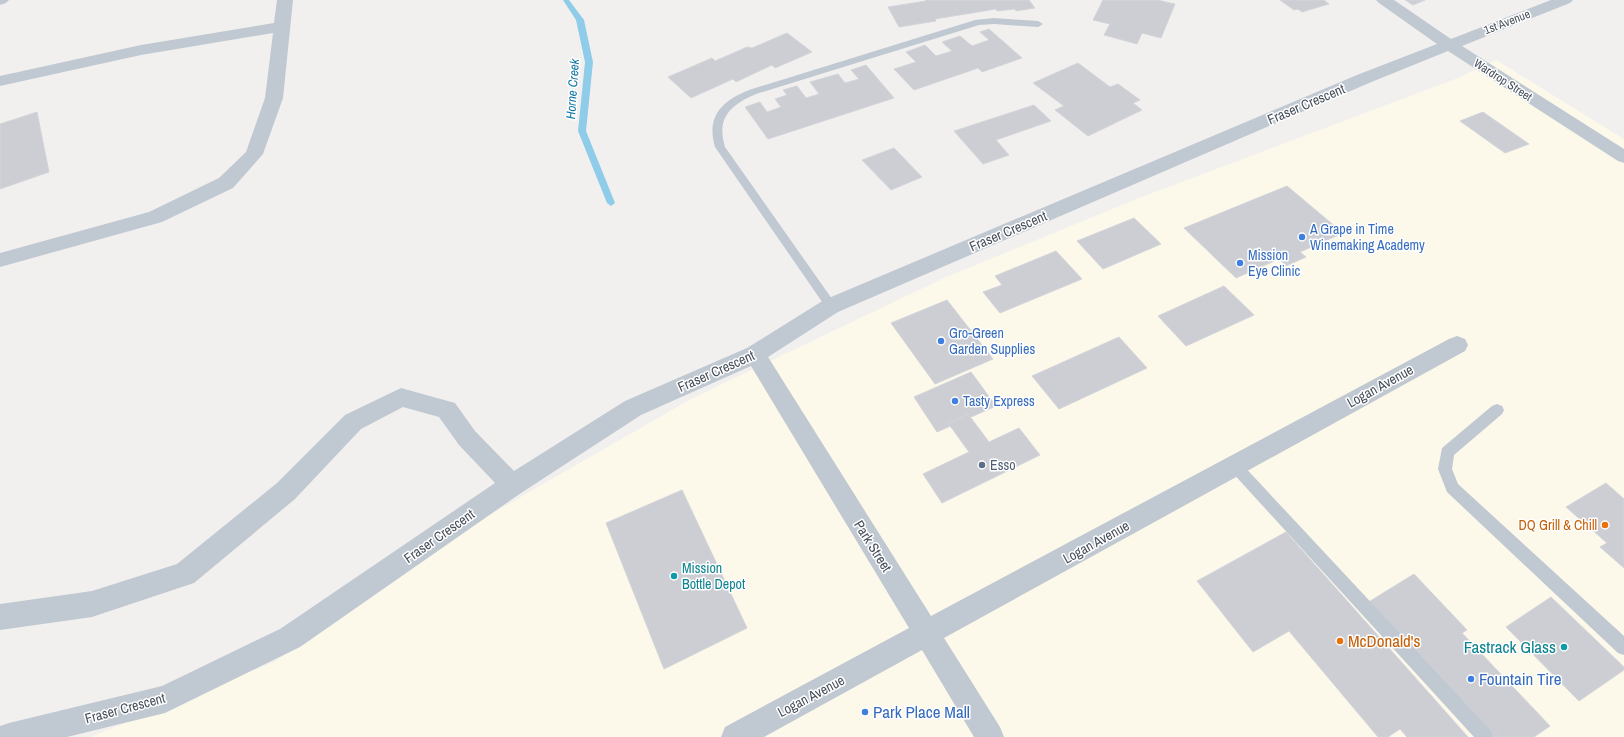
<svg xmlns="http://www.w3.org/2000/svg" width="1624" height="737" viewBox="0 0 1624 737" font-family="'Archivo Narrow',sans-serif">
  <rect width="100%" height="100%" fill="#f2f0ef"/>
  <!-- commercial -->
  <path fill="#fcf8ea" d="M1496,60L1624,139V737H90L274,662L477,522L691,399L944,278L1139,198L1458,78Z"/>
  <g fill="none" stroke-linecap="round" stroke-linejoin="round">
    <!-- stream -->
    <path fill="#8ecce9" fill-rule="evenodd" d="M563,0H569L584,20L593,62L586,131L615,203L611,206L607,203L578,131L585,62L576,20Z"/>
  </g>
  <!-- building -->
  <g fill="#ccced4" stroke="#d4d5db">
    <path d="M925,0H1029L1035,8L1016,11L1015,9L997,11L996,9L935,19L936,21L899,27L888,7L926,1Z"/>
    <path d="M1103,0H1157L1175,4L1161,38L1142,33L1137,44L1104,35L1110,24L1093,20Z"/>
    <path d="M1280,0H1324L1329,4L1302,12L1298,9L1294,10Z"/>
    <path d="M1405,0H1425L1413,5Z"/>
    <path d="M989,29L1022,58L982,72L978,68L914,90L894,69L916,62L906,52L925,45L936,56L952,51L942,42L960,36L972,46L989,40L980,32Z"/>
    <path d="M787,33L812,52L775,68L772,65L736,82L733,79L691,98L668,77L712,58L715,61L747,47L752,48Z"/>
    <path d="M1078,63L1110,87L1118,84L1140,100L1133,103L1142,110L1088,136L1055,110L1064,106L1033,83Z"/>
    <path d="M866,65L894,98L768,139L745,107L760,102L767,112L781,107L775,99L787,95L783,90L797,86L806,98L819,94L810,82L838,74L845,83L859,79L851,70Z"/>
    <path d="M1034,105L1051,121L996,140L1009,155L983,164L954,131Z"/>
    <path d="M37,112L49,172L0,189V124Z"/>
    <path d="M1483,112L1529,144L1505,153L1460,121Z"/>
    <path d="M894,148L922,177L891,190L862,160Z"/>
    <path d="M1287,186L1343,233L1300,252L1306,257L1286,266L1279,259L1236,278L1184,228Z"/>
    <path d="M1134,218L1161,244L1103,269L1077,241Z"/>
    <path d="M1056,251L1082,279L1000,313L983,292L1002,285L995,276Z"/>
    <path d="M1224,286L1254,315L1186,346L1158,316Z"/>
    <path d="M947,300L993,359L935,384L891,323Z"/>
    <path d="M1119,337L1147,368L1059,409L1032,376Z"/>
    <path d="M971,372L996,406L937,432L914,397Z"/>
    <path d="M968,414L989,442L1019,428L1040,455L942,503L923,474L969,452L948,423Z"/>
    <path d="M1606,483L1624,499V568L1600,547L1607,543L1566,507Z"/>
    <path d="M682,490L747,628L664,669L606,523Z"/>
    <path d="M1286,532L1468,737H1407L1400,729L1388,737H1378L1289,631L1253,652L1197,581Z"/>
    <path d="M1414,574L1467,630L1462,633L1550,726L1534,737H1490L1367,603Z"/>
    <path d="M1551,597L1624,667V670L1579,701L1506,627Z"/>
  </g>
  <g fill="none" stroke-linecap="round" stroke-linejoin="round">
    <!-- lane -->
    <g fill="#c0c8d1" fill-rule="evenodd">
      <path d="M994,18L1038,21L1043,24L1038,27L994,24L979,25L756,94C731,105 716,117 725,147L837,306L835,309L831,311L827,309L715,147C706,116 722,101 749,90L975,20Z"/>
      <path d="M1497,404L1502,406L1504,410L1502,414L1454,455L1452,469L1458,484L1624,636V655L1618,653L1447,492L1438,469L1442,448L1492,406Z"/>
      <path d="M1235,460L1240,462L1491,731L1493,737H1474L1230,470L1228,466L1230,462Z"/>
    </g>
    <!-- street -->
    <g fill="#c0c8d1" fill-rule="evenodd">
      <path d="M0,0H9L6,3L0,5Z"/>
      <path d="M277,0H293L283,98L263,154L233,188L162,222L0,267V253L149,212L219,178L246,152L265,98L273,33L141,55L0,86V76L141,45L274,23Z"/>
      <path d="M1376,0H1394L1451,39L1551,0H1573L1570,3L1462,46L1624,149V163L1618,161L1448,51L1369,83L838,312L768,357L931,616L1449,339L1457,336L1465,339L1468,345L1465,351L944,638L1000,727L1004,737H974L922,650L764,737H721L725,727L909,628L751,366L641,415L521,493L300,647L165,713L67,737H0V726L9,723L162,686L280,629L495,483L459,445L439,417L403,407L361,429L295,499L194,583L92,617L0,630V604L92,591L177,564L277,483L345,415L401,388L455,403L475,431L514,471L625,401L747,348L824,300L1357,75L1437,44L1379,3Z"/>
    </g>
  </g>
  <!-- markers -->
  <g fill="#3f7fe0" stroke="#fff" stroke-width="1.5">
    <circle cx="1302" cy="237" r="4"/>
    <circle cx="1240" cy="263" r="4"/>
    <circle cx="941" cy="341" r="4"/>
    <circle cx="955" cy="401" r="4"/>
    <circle cx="1471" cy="679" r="4"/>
    <circle cx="865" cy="712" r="4"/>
  </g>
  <circle fill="#5c6f8a" stroke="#fff" stroke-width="1.5" cx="982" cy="465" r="4"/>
  <g fill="#e8710a" stroke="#fff" stroke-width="1.5">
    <circle cx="1605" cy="525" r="4"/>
    <circle cx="1340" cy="641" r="4"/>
  </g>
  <g fill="#0f9aa8" stroke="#fff" stroke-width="1.5">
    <circle cx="674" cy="576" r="4"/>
    <circle cx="1564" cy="647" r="4"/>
  </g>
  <g text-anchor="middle" stroke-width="3" stroke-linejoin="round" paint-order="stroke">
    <!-- far-street labels -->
    <g font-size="12" fill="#48505c" stroke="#fff">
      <text transform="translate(1507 22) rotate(-21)" y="4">1st Avenue</text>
      <text transform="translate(1503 80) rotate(33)" y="4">Wardrop Street</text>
    </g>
    <!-- far-water labels -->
    <g font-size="13" font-style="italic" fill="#1177a7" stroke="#fff">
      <text transform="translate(572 89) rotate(-86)" y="5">Horne Creek</text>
    </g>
    <!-- street labels -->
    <g font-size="14" fill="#48505c" stroke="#fff">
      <text transform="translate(1306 104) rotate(-23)" y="5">Fraser Crescent</text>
      <text transform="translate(1008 231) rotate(-23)" y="5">Fraser Crescent</text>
      <text transform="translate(716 371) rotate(-24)" y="5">Fraser Crescent</text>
      <text transform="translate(1380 386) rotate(-29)" y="5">Logan Avenue</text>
      <text transform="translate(439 536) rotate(-35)" y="5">Fraser Crescent</text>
      <text transform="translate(1096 542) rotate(-29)" y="5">Logan Avenue</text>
      <text transform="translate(873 546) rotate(58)" y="5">Park Street</text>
      <text transform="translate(811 696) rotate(-28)" y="5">Logan Avenue</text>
      <text transform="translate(125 708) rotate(-15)" y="5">Fraser Crescent</text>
    </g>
    <!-- shop labels -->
    <g font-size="14" fill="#366cbe" stroke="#fff" text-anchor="start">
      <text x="1310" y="234">A Grape in Time<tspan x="1310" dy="16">Winemaking Academy</tspan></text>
      <text x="1248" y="260">Mission<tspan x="1248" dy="16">Eye Clinic</tspan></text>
      <text x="949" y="338">Gro-Green<tspan x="949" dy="16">Garden Supplies</tspan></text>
      <text x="963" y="406">Tasty Express</text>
    </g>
    <!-- service labels -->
    <g font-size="14" fill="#4e5e75" stroke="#fff" text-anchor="start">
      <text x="990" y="470">Esso</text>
    </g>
    <!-- food labels -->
    <g font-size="14" fill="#c56008" stroke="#fff" text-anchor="end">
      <text x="1597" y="530">DQ Grill &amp; Chill</text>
    </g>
    <!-- culture labels -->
    <g font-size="14" fill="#0d838f" stroke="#fff" text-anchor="start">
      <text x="682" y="573">Mission<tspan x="682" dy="16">Bottle Depot</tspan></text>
    </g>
    <!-- near-food labels -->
    <g font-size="17" fill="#c56008" stroke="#fff" text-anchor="start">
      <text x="1348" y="647">McDonald's</text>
    </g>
    <!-- near-culture labels -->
    <g font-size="17" fill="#0d838f" stroke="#fff" text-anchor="end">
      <text x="1556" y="653">Fastrack Glass</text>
    </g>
    <!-- near-shop labels -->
    <g font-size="17" fill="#366cbe" stroke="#fff" text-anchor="start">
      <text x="1479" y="685">Fountain Tire</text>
      <text x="873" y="718">Park Place Mall</text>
    </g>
  </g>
</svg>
